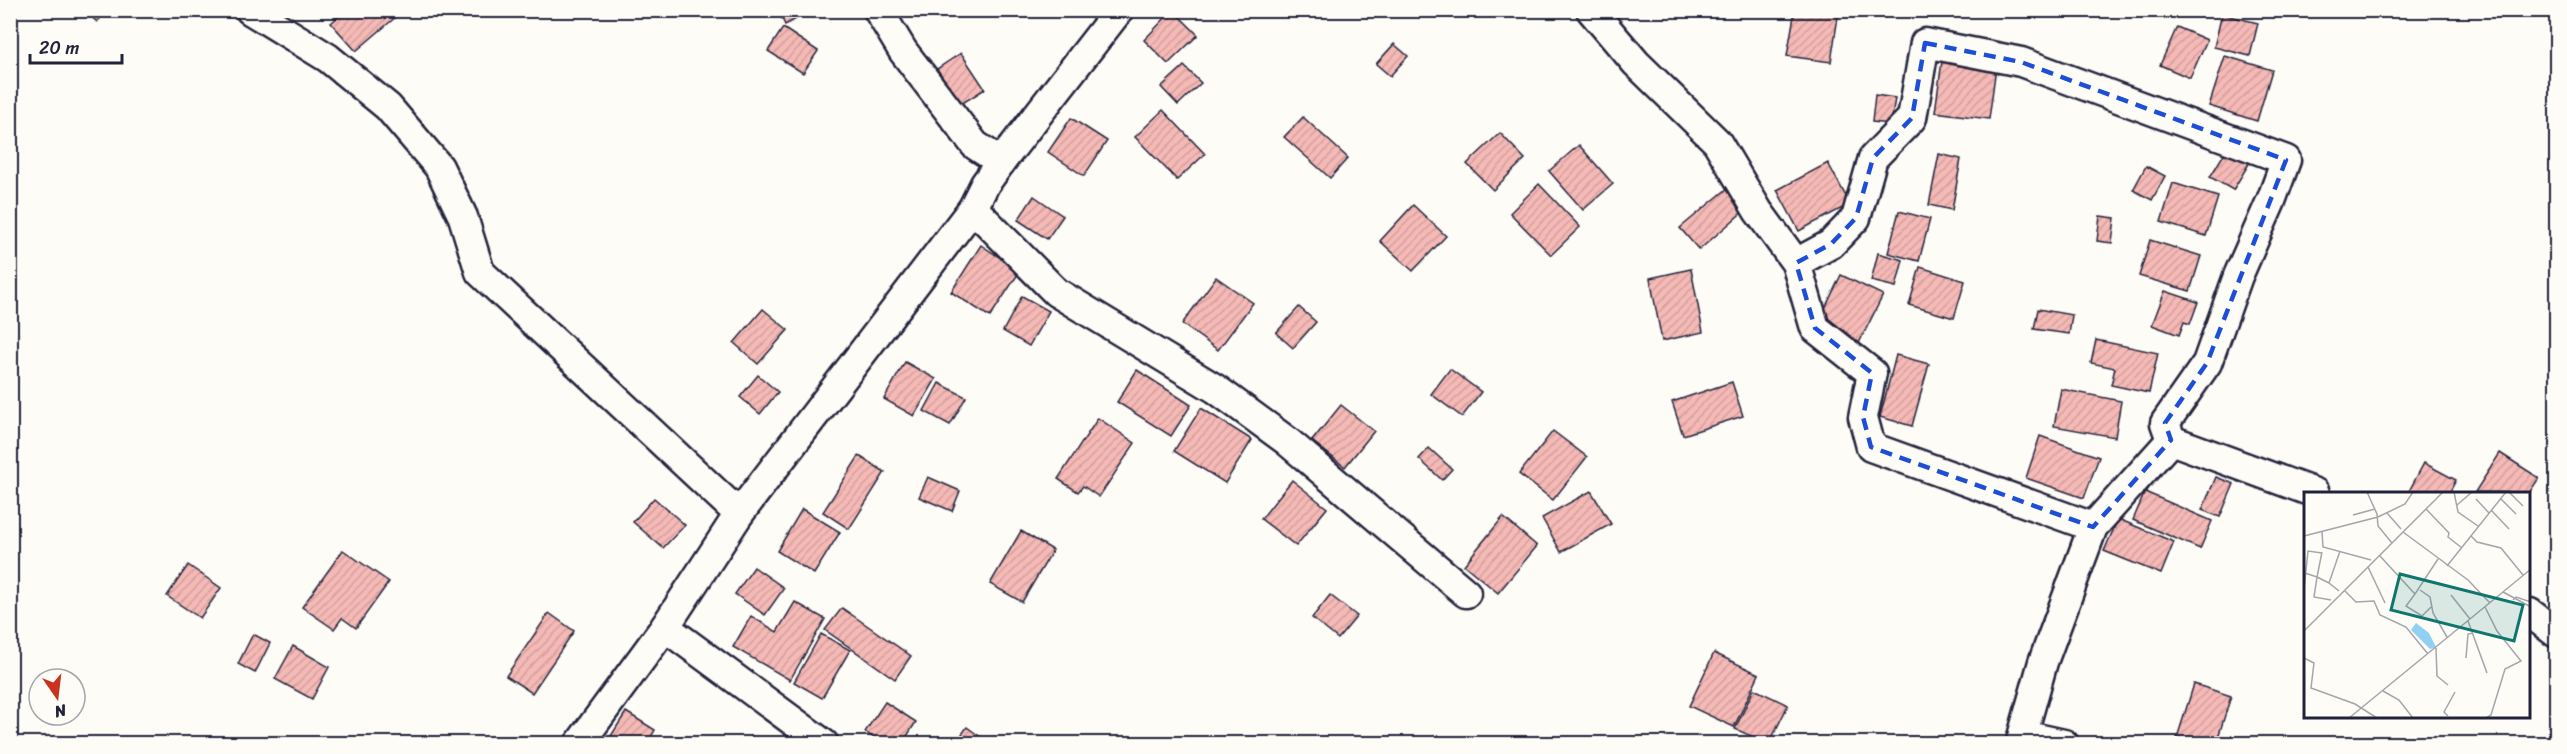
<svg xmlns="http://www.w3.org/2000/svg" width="2567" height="754" viewBox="0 0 2567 754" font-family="Sriracha,sans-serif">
  <defs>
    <pattern id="building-hatch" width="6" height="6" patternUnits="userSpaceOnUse" patternTransform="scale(1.5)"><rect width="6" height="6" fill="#f5b9b6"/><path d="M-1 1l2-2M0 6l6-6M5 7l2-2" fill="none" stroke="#d29f9d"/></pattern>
  </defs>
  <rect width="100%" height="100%" fill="#fdfcf7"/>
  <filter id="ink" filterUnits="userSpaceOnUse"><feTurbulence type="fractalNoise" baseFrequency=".0167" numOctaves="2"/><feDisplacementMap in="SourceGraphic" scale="12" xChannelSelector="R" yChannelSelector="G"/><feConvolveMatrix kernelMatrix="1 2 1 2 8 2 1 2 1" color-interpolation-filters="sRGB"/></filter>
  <g filter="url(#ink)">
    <!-- building -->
    <g fill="url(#building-hatch)" stroke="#22223b" stroke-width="1.5">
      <path d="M84,10H108L97,22Z"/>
      <path d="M346,10H392L397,16L356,51L331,23Z"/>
      <path d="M778,10H813L785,25Z"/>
      <path d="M1173,10L1198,35L1168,64L1144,40Z"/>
      <path d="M1795,10H1839L1831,62L1787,56Z"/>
      <path d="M2222,14L2258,23L2250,56L2214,47Z"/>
      <path d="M2177,27L2207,40L2190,78L2160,65Z"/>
      <path d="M783,28L818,51L803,73L768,51Z"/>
      <path d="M1394,44L1408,56L1390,76L1376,64Z"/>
      <path d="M961,53L985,89L961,104L937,69Z"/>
      <path d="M2225,56L2272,70L2257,121L2209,106Z"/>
      <path d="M1942,61L1996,67L1989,119L1935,112Z"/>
      <path d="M1184,66L1201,83L1178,105L1161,87Z"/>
      <path d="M1875,95L1895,98L1891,124L1872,122Z"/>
      <path d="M1163,110L1205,154L1177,180L1135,137Z"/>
      <path d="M1303,117L1348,158L1330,178L1284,137Z"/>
      <path d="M1071,118L1107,141L1084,176L1048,152Z"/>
      <path d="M1500,133L1525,159L1493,190L1467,164Z"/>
      <path d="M2230,144L2253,157L2233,190L2210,177Z"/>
      <path d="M1579,145L1613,184L1583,210L1549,171Z"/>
      <path d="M1939,154L1961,159L1952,210L1929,205Z"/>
      <path d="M1828,163L1850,204L1799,231L1777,190Z"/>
      <path d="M2146,166L2165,176L2152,200L2133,190Z"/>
      <path d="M2173,183L2218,197L2206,236L2161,222Z"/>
      <path d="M1539,184L1580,227L1551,255L1510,213Z"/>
      <path d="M1728,188L1745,210L1699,250L1680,228Z"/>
      <path d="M1034,196L1063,216L1047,239L1018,220Z"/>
      <path d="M1413,205L1446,236L1413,271L1380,241Z"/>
      <path d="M1899,211L1930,219L1919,261L1888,253Z"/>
      <path d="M2100,216L2115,218L2112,243L2097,241Z"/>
      <path d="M2150,240L2201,256L2190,291L2139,276Z"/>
      <path d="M981,245L1020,271L990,317L951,292Z"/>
      <path d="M1878,253L1903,260L1896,287L1871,281Z"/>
      <path d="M1920,267L1965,281L1954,318L1909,305Z"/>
      <path d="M1691,269L1703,332L1662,341L1650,278Z"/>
      <path d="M1841,275L1883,295L1858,345L1817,325Z"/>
      <path d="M1216,277L1253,303L1218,350L1182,324Z"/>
      <path d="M2165,291L2198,302L2190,324L2184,322L2179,335L2152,325Z"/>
      <path d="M1022,296L1049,311L1029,346L1003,331Z"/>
      <path d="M1299,307L1316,322L1293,348L1276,333Z"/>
      <path d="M763,309L788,330L758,364L734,343Z"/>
      <path d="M2038,309L2072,315L2069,334L2034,329Z"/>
      <path d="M2096,340L2158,353L2149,393L2111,385L2115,368L2091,363Z"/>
      <path d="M1896,355L1929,364L1912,426L1880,417Z"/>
      <path d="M905,362L936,379L914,416L884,399Z"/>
      <path d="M1450,369L1481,392L1462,417L1431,394Z"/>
      <path d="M1137,370L1191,405L1171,436L1117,402Z"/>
      <path d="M758,375L778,392L760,414L740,397Z"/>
      <path d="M1732,382L1743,416L1683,435L1672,402Z"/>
      <path d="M939,383L966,397L950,425L924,411Z"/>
      <path d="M2061,389L2121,401L2115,437L2054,426Z"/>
      <path d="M1341,405L1374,431L1345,467L1312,441Z"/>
      <path d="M1201,408L1252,440L1225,483L1174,451Z"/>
      <path d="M1098,418L1135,443L1099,497L1083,486L1078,492L1058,479Z"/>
      <path d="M1553,431L1587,457L1553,500L1519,474Z"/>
      <path d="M2040,436L2099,457L2084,498L2026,478Z"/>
      <path d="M1429,448L1452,469L1442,480L1419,459Z"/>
      <path d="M2500,453L2539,478L2529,493L2475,492Z"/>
      <path d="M859,456L885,472L849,529L823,512Z"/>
      <path d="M2424,463L2456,480L2449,493H2408Z"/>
      <path d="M928,477L960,491L952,511L919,497Z"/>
      <path d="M2216,477L2234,484L2220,517L2202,510Z"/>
      <path d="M1292,480L1327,508L1296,546L1261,519Z"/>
      <path d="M1591,491L1611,524L1561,552L1542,518Z"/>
      <path d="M2145,492L2212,521L2200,549L2133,520Z"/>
      <path d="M654,498L685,525L663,548L633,522Z"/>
      <path d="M802,509L840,532L814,574L777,551Z"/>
      <path d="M1503,517L1537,546L1498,593L1464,565Z"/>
      <path d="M2118,519L2174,542L2161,574L2104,551Z"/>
      <path d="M1021,531L1053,550L1022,602L990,584Z"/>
      <path d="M343,550L389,582L356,628L342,618L334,629L302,607Z"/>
      <path d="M188,565L221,588L200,618L167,596Z"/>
      <path d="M754,567L784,588L765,615L735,594Z"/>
      <path d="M1330,595L1357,616L1338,639L1312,618Z"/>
      <path d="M795,602L825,619L790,680L733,647L751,616L777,632Z"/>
      <path d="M842,608L911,656L895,679L825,630Z"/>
      <path d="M549,613L574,631L532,693L506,676Z"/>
      <path d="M253,634L270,643L255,673L238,664Z"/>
      <path d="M821,634L850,650L822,698L794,682Z"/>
      <path d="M293,646L329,667L312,699L275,679Z"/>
      <path d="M1714,653L1759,674L1734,727L1689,706Z"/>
      <path d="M2194,684L2231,696L2216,744H2195L2177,738Z"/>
      <path d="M1754,689L1788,705L1769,744L1735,729Z"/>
      <path d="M885,702L916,722L902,744H883L865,732Z"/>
      <path d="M626,712L655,730L647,744H606Z"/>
      <path d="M967,727L990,744H955Z"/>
    </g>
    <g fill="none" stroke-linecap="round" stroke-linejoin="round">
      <!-- minor casing -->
      <g stroke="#22223b" stroke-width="33">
        <g id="minor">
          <path d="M250,10L328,58L388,107L439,167L463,217L480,272L739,514"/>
          <path d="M878,10L903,51L975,145L1001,162"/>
          <path d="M1591,10L1636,63L1717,142L1758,211L1796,263L1815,328L1872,373L1863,417L1871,447L2093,527"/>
          <path d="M973,208L1056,292L1216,389L1287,441L1466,593"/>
          <path d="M1796,263L1831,244L1856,218L1873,158L1912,118L1925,43L2021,62L2286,160L2271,201L2238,276L2207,363L2165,423L2171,440"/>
          <path d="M2530,613L2556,633"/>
          <path d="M665,627L824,744"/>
          <path d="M2023,735L2064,744"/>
          <path d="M579,744L665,627L739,514L973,208L985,184L1001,162L1119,10"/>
          <path d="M2020,744L2043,662L2093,527L2171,440L2315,493"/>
        </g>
      </g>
      <!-- minor -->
      <use href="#minor" stroke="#fdfcf7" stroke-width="28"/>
    </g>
  </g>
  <!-- marked area -->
  <path fill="none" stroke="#1d4ed8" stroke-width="4.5" stroke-dasharray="12 8" stroke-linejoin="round" d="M1925,43L2021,62L2286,160L2207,363L2165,423L2171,440L2093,527L1871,447L1863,417L1872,373L1815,328L1796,263L1831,244L1856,218L1873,158L1912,118Z"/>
  <!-- overview -->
  <g transform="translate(2304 492)">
    <rect width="226" height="226" fill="#fdfcf7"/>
    <path d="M112,131L125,141L132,155L126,157L107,138Z" fill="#92d0f3"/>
    <path fill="none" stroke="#a5a5ac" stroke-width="1.5" d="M63,0L73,22L74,34L88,51M150,0L154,20L174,34M205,0L219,14M172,7L185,21M197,7L212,22M153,13L168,0M122,17L145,41L144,45L158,56M187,18L205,37M83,21L97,37M49,23L71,17M18,40L19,55L67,68M99,40L164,88L186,111M0,44L74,25L101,12L109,0M167,44L173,50L197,56L219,83M18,60L13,85L25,91M76,64L111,102L134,67M143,74L202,0M64,75L81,111M1,81L13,85L10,105L27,108M0,97L4,59L18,61M116,98L126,105L129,121L143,145M35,99L25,91L36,59M41,99L52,110L70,109L76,123L102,135L124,162M199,100L227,115M111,102L102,114L118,124L127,115M147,103L166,127M209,108L212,105L227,110M181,115L193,139L217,169L201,177L187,223L182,226M164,129L183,181M0,139L139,0M132,156L133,184L144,193M0,166L10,171L7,196L51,212L73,226M162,166L164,142L169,141M79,199L95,208L109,226M144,224L140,220L151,200M45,226L227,77"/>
    <path fill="#0f766e" fill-opacity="0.15" stroke="#0f766e" stroke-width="3" d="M96,82L219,113L210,149L87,118Z"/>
    <rect width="226" height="226" fill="none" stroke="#22223b" stroke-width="3"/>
  </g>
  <!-- margin -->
  <rect width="2567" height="754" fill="none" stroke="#fdfcf7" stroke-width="36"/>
  <rect x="18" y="18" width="2531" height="718" fill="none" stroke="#22223b" stroke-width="2" filter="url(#ink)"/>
  <!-- north arrow -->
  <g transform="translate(57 697) rotate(166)"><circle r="28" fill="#fdfcf7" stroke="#a5a5ac" stroke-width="1.5"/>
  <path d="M0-4.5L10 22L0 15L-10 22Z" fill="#c8321e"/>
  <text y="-9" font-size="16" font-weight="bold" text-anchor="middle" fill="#22223b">N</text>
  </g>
  <!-- scale -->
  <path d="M30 54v9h92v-9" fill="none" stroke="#22223b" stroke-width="3"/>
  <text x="39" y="54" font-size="18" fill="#22223b" stroke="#fdfcf7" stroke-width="4.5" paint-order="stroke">20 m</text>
</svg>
